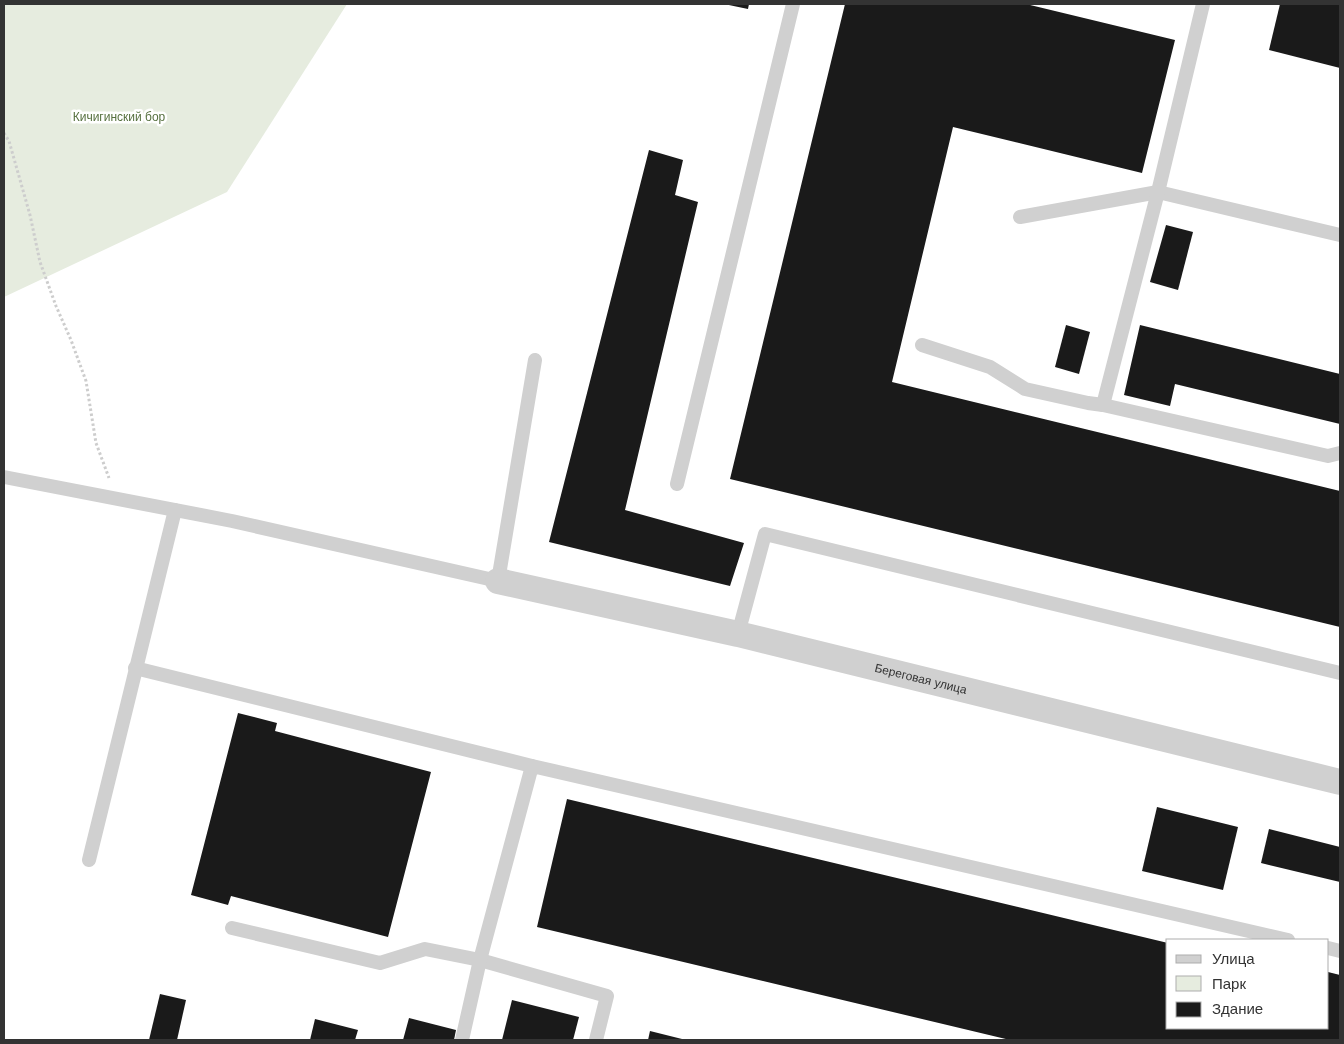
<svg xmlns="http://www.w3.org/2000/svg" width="1344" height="1044" viewBox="0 0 1344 1044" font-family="Arial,sans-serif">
  <rect width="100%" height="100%" fill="#fff"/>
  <!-- green -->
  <path fill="#e6ecdf" d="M4,4H347L227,192L4,297Z"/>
  <!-- building -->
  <g fill="#1a1a1a">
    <path d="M724,4H749L748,9Z"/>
    <path d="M845,4H1026L1175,40L1142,173L953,127L892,382L1340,491V627L730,479Z"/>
    <path d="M1280,4H1340V68L1269,50Z"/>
    <path d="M649,150L683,160L675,195L698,202L625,510L744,543L730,586L549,542Z"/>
    <path d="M1166,225L1193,232L1178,290L1150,282Z"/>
    <path d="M1066,325L1090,332L1079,374L1055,367Z"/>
    <path d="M1140,325L1340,374V424L1175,384L1170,406L1124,395Z"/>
    <path d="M238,713L277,723L275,731L431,772L388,937L231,896L228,905L191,895Z"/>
    <path d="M567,799L1168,943V1028H1328V972L1340,975V1040H1010L537,927Z"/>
    <path d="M1157,807L1238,827L1223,890L1142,871Z"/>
    <path d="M1269,829L1340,847V882L1261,863Z"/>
    <path d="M160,994L186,1000L177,1040H149Z"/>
    <path d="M512,1000L579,1017L573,1040H502Z"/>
    <path d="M409,1018L456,1030L454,1040H403Z"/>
    <path d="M315,1019L358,1030L355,1040H310Z"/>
    <path d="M650,1031L686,1040H648Z"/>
  </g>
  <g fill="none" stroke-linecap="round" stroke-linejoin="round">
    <!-- path -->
    <path stroke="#cdcdcd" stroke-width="3" stroke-dasharray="2.5 2.5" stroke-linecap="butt" d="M4,133L9,141L30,215L40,262L56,306L71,340L86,381L96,443L109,478"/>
    <!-- service -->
    <g stroke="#d0d0d0" stroke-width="14">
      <path d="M1020,217L1158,192L1340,235"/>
      <path d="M922,345L990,367L1025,389L1088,403L1103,405L1328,456L1340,453"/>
      <path d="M1103,405L1158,192L1203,4"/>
      <path d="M4,477L232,521L498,581L535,360"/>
      <path d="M677,484L793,4"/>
      <path d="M738,634L765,534L1340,673"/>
      <path d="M135,668L532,766"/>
      <path d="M89,860L175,510"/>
      <path d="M232,928L380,963L425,949L480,960L607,996L596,1040"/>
      <path d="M1328,948L1340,951"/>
      <path d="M462,1040L480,960L532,766L1288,940"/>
    </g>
    <!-- minor -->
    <path stroke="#d0d0d0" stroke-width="26" id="s1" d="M498,581L738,634L1340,782"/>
  </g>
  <g text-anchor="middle" stroke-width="5" stroke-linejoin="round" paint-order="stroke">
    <!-- park labels -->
    <g font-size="12" fill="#56703f" stroke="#fff">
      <text x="119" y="121">Кичигинский бор</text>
    </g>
    <!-- street labels -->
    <g font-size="12" fill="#333" stroke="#fff">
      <text dy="4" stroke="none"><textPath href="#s1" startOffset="434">Береговая улица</textPath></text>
    </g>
  </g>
  <!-- border -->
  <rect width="1344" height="1044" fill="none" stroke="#333333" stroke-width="10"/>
  <!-- legend -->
  <rect x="1166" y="939" width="162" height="90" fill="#ffffff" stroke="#adadad"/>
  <rect x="1176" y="955" width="25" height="8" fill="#d0d0d0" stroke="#adadad"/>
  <text x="1212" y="964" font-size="15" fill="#333333">Улица</text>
  <rect x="1176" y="976" width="25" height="15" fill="#e6ecdf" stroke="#adadad"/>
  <text x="1212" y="989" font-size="15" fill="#333333">Парк</text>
  <rect x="1176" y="1002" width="25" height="15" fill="#1a1a1a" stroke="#adadad"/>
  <text x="1212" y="1014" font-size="15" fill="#333333">Здание</text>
</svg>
